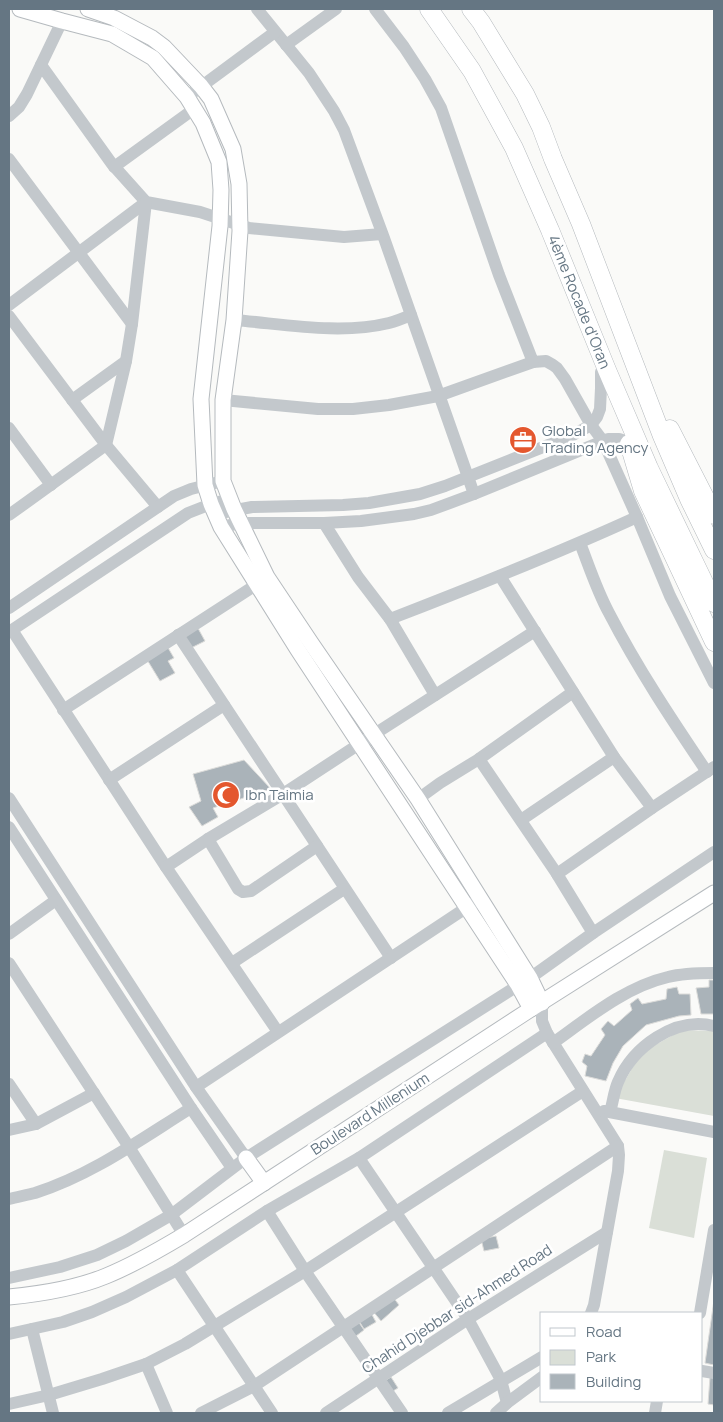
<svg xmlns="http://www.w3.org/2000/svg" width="723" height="1422" viewBox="0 0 723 1422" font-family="Manrope,sans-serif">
  <rect width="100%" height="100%" fill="#fafaf8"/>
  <!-- green -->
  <g fill="#dadfd7">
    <path d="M682,1030L714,1031V1116L615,1098L641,1053Z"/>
    <path d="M664,1150L707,1158L694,1238L649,1228Z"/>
  </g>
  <!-- building -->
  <g fill="#aab3b9" stroke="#dcdcda">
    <path d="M194,621L205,641L185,651L174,631Z"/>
    <path d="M167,646L174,658L168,661L175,673L160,681L146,658Z"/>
    <path d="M244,760L271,789L213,808L218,817L202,826L189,807L201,801L193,774Z"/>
    <path d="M709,980H714V1014H701L696,988L709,987Z"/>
    <path d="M677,987L679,994H690L691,1015L679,1016L646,1025L623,1046L613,1063L606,1081L585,1076L587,1066L582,1062L585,1054L591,1056L605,1035L601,1029L608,1021L614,1026L632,1010L630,1004L638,998L642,1004L666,999L667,989Z"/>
    <path d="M496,1236L499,1248L484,1251L481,1239Z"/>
    <path d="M393,1297L399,1305L381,1321L372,1310Z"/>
    <path d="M714,1300V1365L705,1363Z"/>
    <path d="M371,1313L376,1322L364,1329L359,1321Z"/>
    <path d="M356,1318L364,1330L352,1339L344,1326Z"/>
    <path d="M391,1377L398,1388L388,1394L381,1383Z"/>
    <path d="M710,1377H714V1405L708,1404Z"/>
  </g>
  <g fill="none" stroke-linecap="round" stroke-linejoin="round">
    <!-- major casing -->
    <g stroke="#b5babe" stroke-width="17">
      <g id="major">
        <path d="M20,9L62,21L112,34L153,58L187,97L203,123L219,162L221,190L220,226L201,399L205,485L211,504L221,527L298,650L518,985L531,1009"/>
        <path d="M88,9L114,18L152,38L164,47L201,86L211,99L233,149L239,184L240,231L234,320L223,400V481L234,509L267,577L311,643L418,799L530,978L542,1003"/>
        <path d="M246,1158L264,1183"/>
        <path d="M9,1297C40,1294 77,1288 106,1276C133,1265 159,1250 184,1235L531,1009L714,893"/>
      </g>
    </g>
    <!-- highway casing -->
    <g stroke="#b4b9bd" stroke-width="19">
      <g id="highway">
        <path d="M429,9L472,71L514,148L550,230L607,370L649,468L714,603"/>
        <path d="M471,9L481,22L525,94L541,127L553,159L581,224L662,436L689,499L714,550"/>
        <path d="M670,429L714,515"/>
        <path d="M629,444L643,491L714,642"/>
      </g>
    </g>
    <!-- minor -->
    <g stroke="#c3c8cc" stroke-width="12">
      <path d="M257,9L309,73L334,111L344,130L384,238L474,494"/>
      <path d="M375,9L404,47L425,79L441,108L499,275L533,362L546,361L553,365L557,368L565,379L591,425L603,441L637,517L670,596L714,683"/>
      <path d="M286,45L336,9"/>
      <path d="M41,65L112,164L146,202L200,212L249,228L344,237L382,234"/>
      <path d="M187,97L275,32"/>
      <path d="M9,116L19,107L27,94L62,21"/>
      <path d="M9,159L132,324"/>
      <path d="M114,167L194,109"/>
      <path d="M9,305L146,202"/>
      <path d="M9,316L106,445L158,507"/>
      <path d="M234,320C284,324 340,335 389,323C397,321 404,318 411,315"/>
      <path d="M72,400L126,361"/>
      <path d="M223,400L318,409H353L389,405L438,396L533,362"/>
      <path d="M9,428L51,485"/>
      <path d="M215,514L252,507L343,505L369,503L420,494L445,486L571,436L591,425L597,417L600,409L601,388V372"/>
      <path d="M9,515L106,445L126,361L132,324L146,202"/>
      <path d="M324,523L358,577L390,619L435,695"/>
      <path d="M221,527L241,523H324L361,521L414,514L431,510L474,494L608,439H619L628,442"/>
      <path d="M580,543C589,566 597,591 609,613C638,669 672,720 707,772"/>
      <path d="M500,576L614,757L652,808"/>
      <path d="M9,608L174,496L191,489L223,481"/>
      <path d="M390,619C473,587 556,554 637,517"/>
      <path d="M12,630L166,867L278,1032"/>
      <path d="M9,632L188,513L211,504L230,499"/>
      <path d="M178,635L391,958"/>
      <path d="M63,710L265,579"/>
      <path d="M479,759L557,874L593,933"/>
      <path d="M109,780L224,705"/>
      <path d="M9,798L196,1087L246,1158"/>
      <path d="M418,799L440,783L479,759L573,692"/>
      <path d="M521,820L614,757"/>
      <path d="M9,827L191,1108L232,1168"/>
      <path d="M208,839L238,889L243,892L251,891L317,846"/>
      <path d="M166,867L208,839L283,794L373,735L535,631"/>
      <path d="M557,874L652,808L714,767"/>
      <path d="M9,934L56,900"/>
      <path d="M9,963L129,1147L184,1235"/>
      <path d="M232,963L344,889"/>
      <path d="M542,1003V1021L547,1033L618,1146L619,1155L618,1171L594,1305L591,1313"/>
      <path d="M553,1043C588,1018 625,987 668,977C683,973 699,973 714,973"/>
      <path d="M9,1084L36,1124"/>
      <path d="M196,1087L475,902"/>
      <path d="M604,1111L714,1132"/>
      <path d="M610,1112C613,1102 614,1091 618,1082C633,1047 675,1016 714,1026"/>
      <path d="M9,1130L36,1124L94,1093"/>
      <path d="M359,1158L468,1319L501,1380L507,1403"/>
      <path d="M9,1199C17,1197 27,1195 35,1193C92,1175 141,1139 191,1108"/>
      <path d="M267,1211L305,1271L402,1413"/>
      <path d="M177,1270L272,1413"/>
      <path d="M9,1278L60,1267L97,1255L126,1241L171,1215L246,1158L530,978L593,933L714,852"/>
      <path d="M700,1313L714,1230"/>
      <path d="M32,1329L53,1413"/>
      <path d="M9,1334L63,1322L92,1312L126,1297L177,1270L267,1211L359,1158L547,1033"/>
      <path d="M146,1364L167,1413"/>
      <path d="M702,1371L714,1373"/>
      <path d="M9,1404L49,1395L102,1379L146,1364L185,1344L305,1271L583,1091"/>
      <path d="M201,1413L254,1386L618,1146"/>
      <path d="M326,1413L468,1319L607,1232"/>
      <path d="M448,1413L542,1357"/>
      <path d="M496,1413L507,1403L542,1377"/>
      <path d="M655,1413L657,1401"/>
    </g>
    <!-- major -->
    <use href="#major" stroke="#fff" stroke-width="15"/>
    <!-- highway -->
    <use href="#highway" stroke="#fff" stroke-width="18"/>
  </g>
  <!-- icons -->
  <defs>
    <g id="office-disc" transform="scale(1.4375)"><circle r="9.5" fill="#e4572e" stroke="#fff"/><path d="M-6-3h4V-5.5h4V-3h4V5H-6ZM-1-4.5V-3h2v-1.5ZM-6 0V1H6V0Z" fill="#fff"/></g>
    <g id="mosque-disc" transform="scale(1.4375)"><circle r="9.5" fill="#e4572e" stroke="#fff"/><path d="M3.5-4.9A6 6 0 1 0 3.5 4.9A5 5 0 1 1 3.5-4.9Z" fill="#fff"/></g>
  </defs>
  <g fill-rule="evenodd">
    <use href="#office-disc" x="523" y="440"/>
    <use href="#mosque-disc" x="226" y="795"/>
  </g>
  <g text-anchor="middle" stroke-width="5" stroke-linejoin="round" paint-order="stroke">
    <!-- street labels -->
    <g font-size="15" fill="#657683" stroke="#fff">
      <text transform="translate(579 302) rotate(68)" y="5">4ème Rocade d'Oran</text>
      <text transform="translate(370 1114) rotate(-33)" y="5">Boulevard Millenium</text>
      <text transform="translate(457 1309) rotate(-33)" y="5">Chahid Djebbar sid-Ahmed Road</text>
    </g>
    <!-- poi labels -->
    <g font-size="15" fill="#657683" stroke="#fff" text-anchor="start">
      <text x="542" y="436">Global<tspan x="542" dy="17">Trading Agency</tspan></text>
      <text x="245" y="800">Ibn Taimia</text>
    </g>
  </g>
  <!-- border -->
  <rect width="723" height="1422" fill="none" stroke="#657683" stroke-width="20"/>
  <!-- legend -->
  <rect x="540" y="1312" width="162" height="90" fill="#ffffff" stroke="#c1c8cd"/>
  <rect x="550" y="1328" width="25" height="8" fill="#ffffff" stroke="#c1c8cd"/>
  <text x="586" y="1337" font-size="15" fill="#657683">Road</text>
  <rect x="550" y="1350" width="25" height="15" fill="#dadfd7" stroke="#c1c8cd"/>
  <text x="586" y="1362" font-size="15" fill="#657683">Park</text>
  <rect x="550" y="1374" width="25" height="15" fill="#aab3b9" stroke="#c1c8cd"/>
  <text x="586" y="1387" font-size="15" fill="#657683">Building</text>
</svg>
